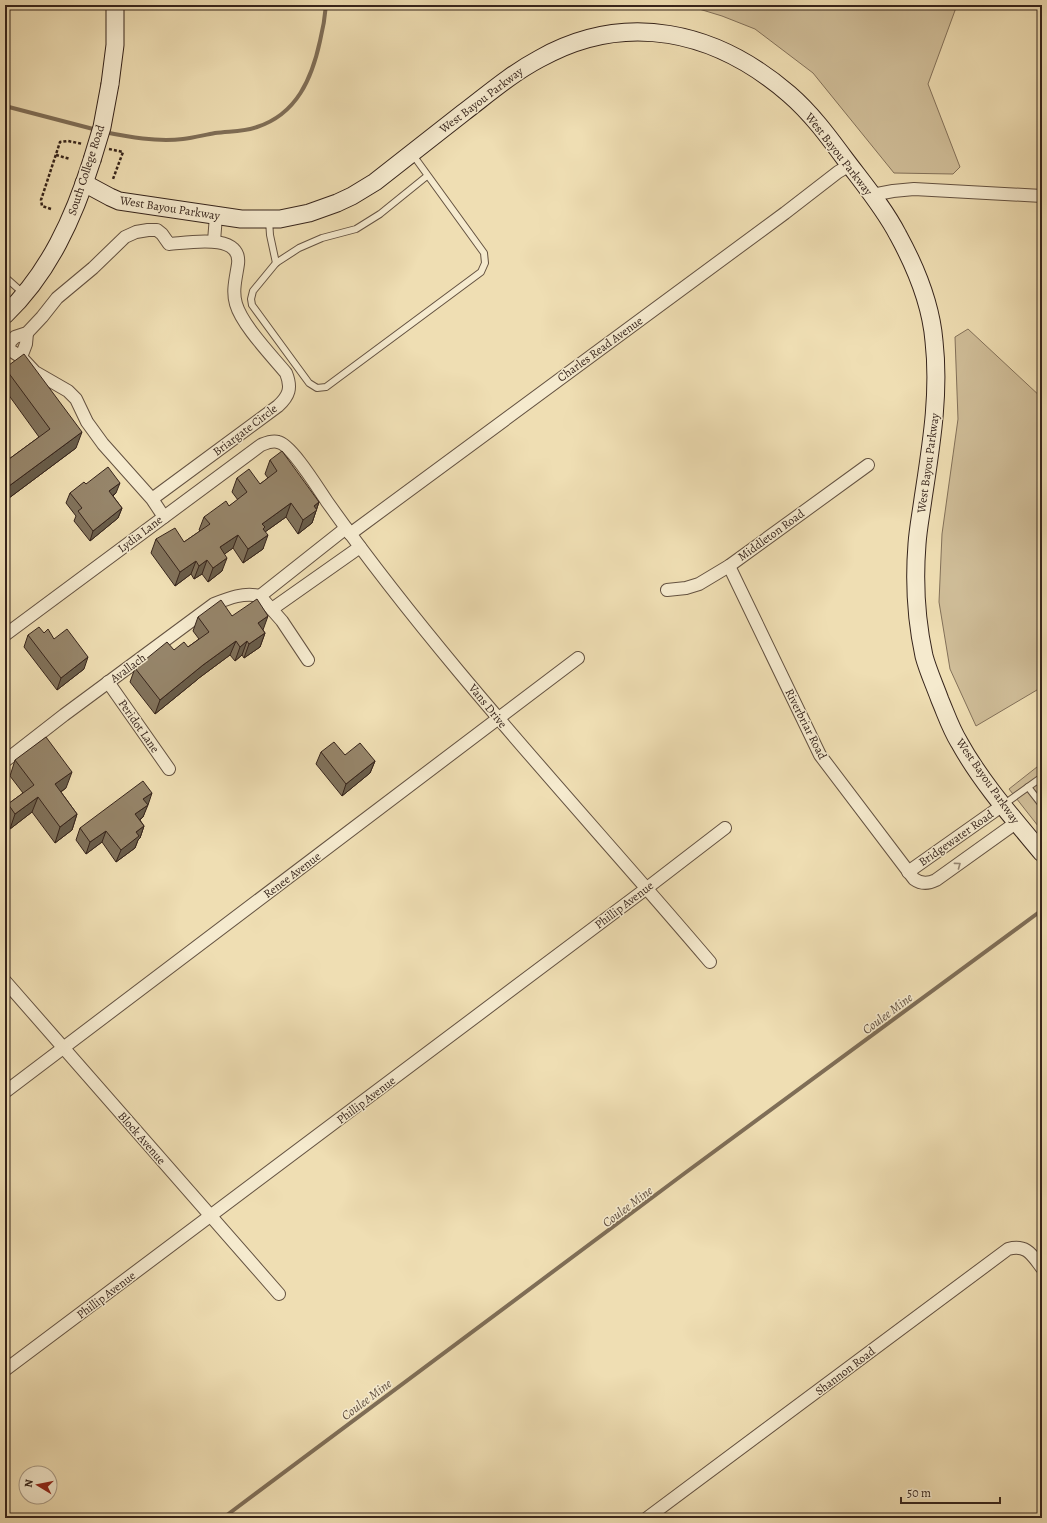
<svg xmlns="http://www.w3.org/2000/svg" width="1047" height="1523" viewBox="0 0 1047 1523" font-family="Alegreya,serif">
  <rect width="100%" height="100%" fill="#efdeb3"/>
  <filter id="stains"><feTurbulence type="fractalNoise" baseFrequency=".005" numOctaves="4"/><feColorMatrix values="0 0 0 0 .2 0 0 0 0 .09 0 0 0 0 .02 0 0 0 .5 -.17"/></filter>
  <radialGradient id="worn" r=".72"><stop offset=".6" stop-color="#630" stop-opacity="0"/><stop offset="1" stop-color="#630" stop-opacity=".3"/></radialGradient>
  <!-- green -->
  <g fill="#d0be99" stroke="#83715a">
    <path d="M686,5H957L928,84L960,167L953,174L894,173L813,73L755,29L722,16Z"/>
    <path d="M968,329L1042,398V687L976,726L950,669L939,602L942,534L958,419L955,337Z"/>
    <path d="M1042,763V831L1009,789Z"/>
  </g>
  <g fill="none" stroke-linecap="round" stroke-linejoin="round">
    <!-- stream -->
    <g stroke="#7f6e57" stroke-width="4">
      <path d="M5,106L97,130"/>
      <path d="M104,132C129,137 156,142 183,139C193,138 204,135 215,133C230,131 243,132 257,127C297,114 312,78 320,41C323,29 325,17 326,5"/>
      <path d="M223,1518L685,1173L1042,910"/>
    </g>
    <!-- lane casing -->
    <g stroke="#645241" stroke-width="8">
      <g id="lane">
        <path d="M5,7L13,5"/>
        <path d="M413,155L484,253L485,263L481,272L326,387L317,388L309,383L252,305L251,299L253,291L276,263L299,248L322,238L356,229L380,214L427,176"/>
        <path d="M269,220L270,235L276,263"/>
        <path d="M5,277L23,293"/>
        <path d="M1028,787L1042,805"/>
        <path d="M1003,805L1042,777"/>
      </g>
    </g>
    <!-- street casing -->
    <g stroke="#645241" stroke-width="14">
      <g id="street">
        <path d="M872,195L893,191L914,189L1042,196"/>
        <path d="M214,241L216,216"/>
        <path d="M21,357L26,344L27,333"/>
        <path d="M152,499L278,406C289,396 292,388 286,373C272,356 242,325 236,304C232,291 236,278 238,264C242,232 187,243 169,244L162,234L157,230H148L136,232L125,237L93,268L57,298L42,317L27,333L15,337L10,342L9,347L10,350L21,357L35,372L68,391L76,399L87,422L103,444L152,499L164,517"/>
        <path d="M350,534L785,213L838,172L850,165"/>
        <path d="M729,566L820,755L914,879C921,884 928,884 936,880L1017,822"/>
        <path d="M667,590L686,588L699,584L729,566L868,465"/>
        <path d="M260,596L346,528"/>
        <path d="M272,609L360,547"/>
        <path d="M5,635L261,445C266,443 272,440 278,442C291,444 319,490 328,503C443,665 581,810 710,962"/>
        <path d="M108,682L169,769"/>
        <path d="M5,761L64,715L214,604C229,598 244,592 260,596L282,621L308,660"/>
        <path d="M908,872L1003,805"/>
        <path d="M5,981L279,1294"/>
        <path d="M5,1092L578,658"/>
        <path d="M5,1370L647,888L725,828"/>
        <path d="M647,1518L1008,1249C1027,1244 1032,1255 1042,1268"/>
      </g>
    </g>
    <!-- secondary casing -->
    <g stroke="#36241b" stroke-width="19">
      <g id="secondary">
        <path d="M110,84L115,45V5"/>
        <path d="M84,183L110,197L119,201L241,219H280L309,213L337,203L352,196L375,182C404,159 434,136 463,113C488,94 511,74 539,59C626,10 716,31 789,94C811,113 828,136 845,159C863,183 884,208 898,235C915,266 931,305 934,341C940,394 931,446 923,499C921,514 918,529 917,544C914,582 916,619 924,656C928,671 935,686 940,700C946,714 951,729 959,742C981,782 1013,818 1042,853"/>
        <path d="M5,315C49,273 74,217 92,160"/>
      </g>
    </g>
    <!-- path -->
    <g stroke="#36241b" stroke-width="2.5" stroke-dasharray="3 2" stroke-linecap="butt">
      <path d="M109,149L123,152L113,179"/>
      <path d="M56,155L70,159"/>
      <path d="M51,209L42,206L41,200L60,142L68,141L83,144"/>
    </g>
    <!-- lane -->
    <use href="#lane" stroke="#f5eace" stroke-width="6"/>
    <!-- street -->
    <use href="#street" stroke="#f5eace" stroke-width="12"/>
    <!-- secondary -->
    <use href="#secondary" stroke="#f5eace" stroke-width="17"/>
    <!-- secondary-bridge casing -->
    <g stroke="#36241b" stroke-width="19" stroke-linecap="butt">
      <path id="secondary-bridge" d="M92,160L102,127L110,84"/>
    </g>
    <!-- secondary-bridge -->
    <use href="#secondary-bridge" stroke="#f5eace" stroke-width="17"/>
  </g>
  <!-- wall -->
  <g fill="#81725b" stroke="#36241b">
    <path d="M5,368L76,448L5,501V462L39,437L5,390Z"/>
    <path d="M270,460L319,502L312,523L298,534L286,517L265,532L263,549L243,563L233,548L224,554L222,571L208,582L202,574L194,579L191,574L175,586L151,553L156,539L184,542L200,531L199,530L204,517L229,506L238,500L232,492L237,478L260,484L268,478L265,474Z"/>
    <path d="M86,484L116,493L113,496L122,508L118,518L90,541L74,521L76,516L66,503L70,493Z"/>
    <path d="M232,616L263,630L265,633L260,647L244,658L242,655L235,661L230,655L199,678L198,679L155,714L130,682L135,668L174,650L188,647L199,639L193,631L198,617Z"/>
    <path d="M44,633L54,639L84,669L57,690L24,647L28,635Z"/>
    <path d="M321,752L345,755L375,761L370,773L342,796L316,764Z"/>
    <path d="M15,760L66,788L61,792L77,814L72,830L55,843L32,812L10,829L5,823V813L8,804L23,793L10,776Z"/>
    <path d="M147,805L143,817L140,820L144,826L140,838L138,840L135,848L116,862L102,842L86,854L76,840L80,828Z"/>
  </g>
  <!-- shaded-wall -->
  <g fill="#695d4a" stroke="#36241b">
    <path d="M82,432L76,448L5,501V489Z"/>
    <path d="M120,483L116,493L105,501L109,491Z"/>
    <path d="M319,502L312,523L298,534L303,520L314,506Z"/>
    <path d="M291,503L286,517L262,534V524Z"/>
    <path d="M122,508L118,518L90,541L93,531Z"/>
    <path d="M238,535L233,548L215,561L220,547Z"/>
    <path d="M268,535L263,549L243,563L248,549Z"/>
    <path d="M227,558L222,571L208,582L213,568Z"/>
    <path d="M207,560L202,574L194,579L199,566Z"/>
    <path d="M196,561L191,574L175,586L180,572Z"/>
    <path d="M268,616L263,630L253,637L258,623Z"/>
    <path d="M265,633L260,647L244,658L249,644Z"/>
    <path d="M236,641L230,655L199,678L198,679L155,714L160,700L203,665Z"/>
    <path d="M247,641L242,655L235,661L240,647Z"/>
    <path d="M88,657L84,669L57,690L61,678Z"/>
    <path d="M375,761L370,773L342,796L346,784Z"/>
    <path d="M72,772L66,788L49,800L55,784Z"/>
    <path d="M152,793L148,805L139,811L143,799Z"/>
    <path d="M38,797L32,812L10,829L15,814Z"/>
    <path d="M148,805L143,817L131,826L135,814Z"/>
    <path d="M77,814L72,830L55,843L60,827Z"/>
    <path d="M144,826L140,838L138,840L135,848L116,862L121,850L136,832Z"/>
    <path d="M106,831L102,842L86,854L90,842Z"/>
  </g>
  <!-- building -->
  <g fill="#96856a" stroke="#36241b">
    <path d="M24,354L82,432L5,489V462L50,429L5,368Z"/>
    <path d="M282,451L319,502L314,506L317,510L303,520L291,503L262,524L265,527L263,529L268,535L248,549L238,535L220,547L227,558L213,568L207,560L199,566L196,561L180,572L156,539L175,528L184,542L210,524L204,517L226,501L229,506L247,492L237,478L249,469L260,484L277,471L270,460Z"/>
    <path d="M108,467L120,483L109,491L122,508L93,531L78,511L82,508L70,493L84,482L86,484Z"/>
    <path d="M257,599L268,616L258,623L265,633L249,644L247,641L240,647L236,641L203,665L160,700L135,668L167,642L174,650L184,642L188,647L209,632L198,617L221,600L232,616Z"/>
    <path d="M39,627L44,633L48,629L54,639L67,629L88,657L61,678L28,635Z"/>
    <path d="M46,737L72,772L55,784L77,814L60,827L38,797L15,814L8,804L34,785L15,760Z"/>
    <path d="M334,742L345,755L360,743L375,761L346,784L321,752Z"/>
    <path d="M143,781L152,793L143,799L148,805L135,814L144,826L136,832L139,836L121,850L106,831L90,842L80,828Z"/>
  </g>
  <!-- one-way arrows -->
  <defs><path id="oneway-chevron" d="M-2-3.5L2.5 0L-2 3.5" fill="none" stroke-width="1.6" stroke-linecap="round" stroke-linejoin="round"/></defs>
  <use stroke="#968774" href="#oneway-chevron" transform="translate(958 865) rotate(-36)"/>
  <g text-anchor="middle" stroke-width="3" stroke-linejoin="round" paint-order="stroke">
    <!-- street labels -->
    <g font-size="12" fill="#36241b" stroke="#f5eace">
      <text transform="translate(481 100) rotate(-37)" y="4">West Bayou Parkway</text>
      <text transform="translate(839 154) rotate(52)" y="4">West Bayou Parkway</text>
      <text transform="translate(86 170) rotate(-72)" y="4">South College Road</text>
      <text transform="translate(170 208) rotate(9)" y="4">West Bayou Parkway</text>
      <text transform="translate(600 349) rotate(-36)" y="4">Charles Read Avenue</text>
      <text transform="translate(245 430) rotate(-37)" y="4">Briargate Circle</text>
      <text transform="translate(928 463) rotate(-82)" y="4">West Bayou Parkway</text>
      <text transform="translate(140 534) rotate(-37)" y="4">Lydia Lane</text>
      <text transform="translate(771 535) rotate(-36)" y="4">Middleton Road</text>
      <text transform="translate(128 668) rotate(-36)" y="4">Avallach</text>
      <text transform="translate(488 706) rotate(51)" y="4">Vans Drive</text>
      <text transform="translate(806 724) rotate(63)" y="4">Riverbriar Road</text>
      <text transform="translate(139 726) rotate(55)" y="4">Peridot Lane</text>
      <text transform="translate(988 781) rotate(55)" y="4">West Bayou Parkway</text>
      <text transform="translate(956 838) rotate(-35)" y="4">Bridgewater Road</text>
      <text transform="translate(292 875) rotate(-37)" y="4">Renee Avenue</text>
      <text transform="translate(624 905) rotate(-37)" y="4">Phillip Avenue</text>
      <text transform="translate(366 1100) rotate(-37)" y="4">Phillip Avenue</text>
      <text transform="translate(142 1138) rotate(49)" y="4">Block Avenue</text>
      <text transform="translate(106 1295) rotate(-37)" y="4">Phillip Avenue</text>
      <text transform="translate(845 1371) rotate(-37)" y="4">Shannon Road</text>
    </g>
    <!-- water labels -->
    <g font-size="13" font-style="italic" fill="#614f3e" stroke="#f5eace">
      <text transform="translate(887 1013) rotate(-37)" y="5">Coulee Mine</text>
      <text transform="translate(627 1206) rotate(-37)" y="5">Coulee Mine</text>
      <text transform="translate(366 1399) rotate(-37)" y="5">Coulee Mine</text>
    </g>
  </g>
  <!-- margin -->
  <rect width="1047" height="1523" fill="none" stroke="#efdeb3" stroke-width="20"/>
  <rect x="6" y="6" width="1035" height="1511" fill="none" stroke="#36241b" stroke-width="2"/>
  <rect x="10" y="10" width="1027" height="1503" fill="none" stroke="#36241b"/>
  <!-- north arrow -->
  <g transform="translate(38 1485) rotate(280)"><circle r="19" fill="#f5eace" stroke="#a99b86"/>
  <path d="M0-3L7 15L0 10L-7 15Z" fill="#8f2418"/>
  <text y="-6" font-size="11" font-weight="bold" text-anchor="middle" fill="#36241b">N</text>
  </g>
  <!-- scale -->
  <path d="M901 1497v6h99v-6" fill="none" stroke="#36241b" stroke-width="2"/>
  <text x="907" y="1497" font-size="12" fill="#36241b" stroke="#f5eace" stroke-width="3" paint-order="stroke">50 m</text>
  <rect width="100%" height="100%" filter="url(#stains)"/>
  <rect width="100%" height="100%" fill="url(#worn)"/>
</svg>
